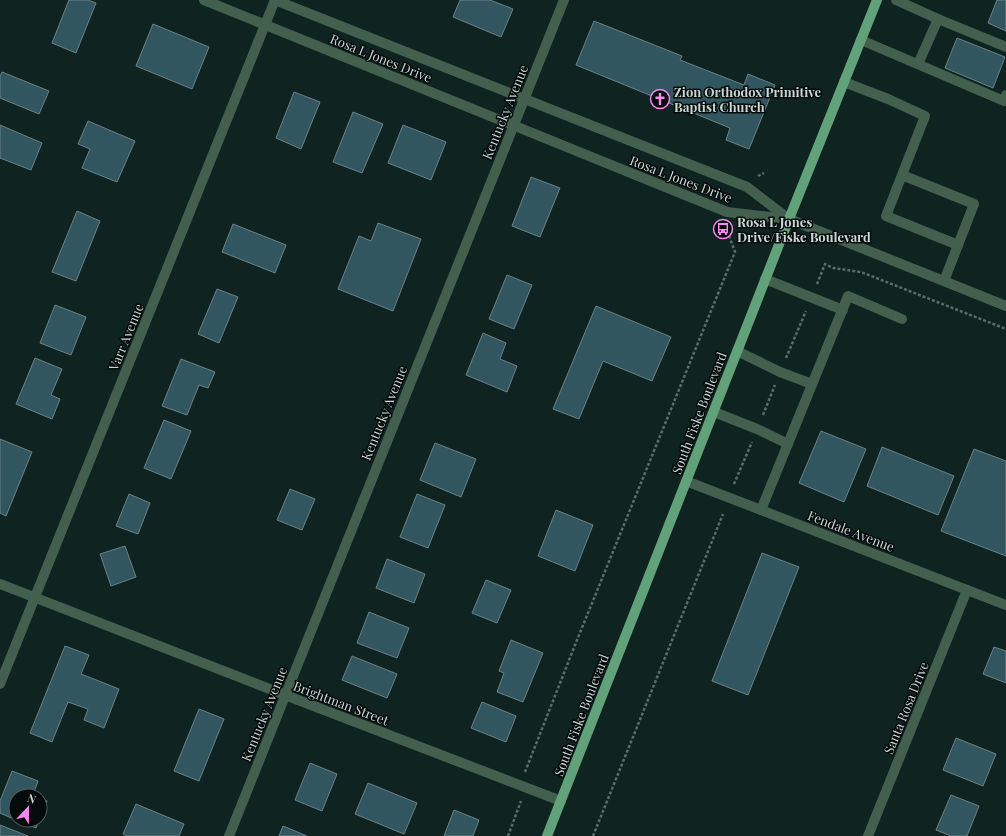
<svg xmlns="http://www.w3.org/2000/svg" width="1006" height="836" viewBox="0 0 1006 836" font-family="'Playfair Display',serif">
  <rect width="100%" height="100%" fill="#0f2321"/>
  <!-- building -->
  <g fill="#31565f" stroke="#6b8287">
    <path d="M69,0H88L96,3L76,53L52,43Z"/>
    <path d="M460,0H490L513,9L501,37L453,17Z"/>
    <path d="M997,0H1006V31L988,23Z"/>
    <path d="M594,21L682,56L680,60L744,85L748,74L775,85L749,149L726,140L730,128L576,65Z"/>
    <path d="M153,24L209,47L192,89L136,66Z"/>
    <path d="M957,38L1005,57L993,88L945,68Z"/>
    <path d="M2,72L49,91L39,114L0,98V77Z"/>
    <path d="M294,92L320,102L301,149L276,138Z"/>
    <path d="M353,112L383,124L362,173L333,162Z"/>
    <path d="M88,121L135,141L117,182L82,168L90,149L78,144Z"/>
    <path d="M0,125L42,143L31,170L0,158Z"/>
    <path d="M403,125L446,142L431,180L388,163Z"/>
    <path d="M531,177L560,188L540,237L512,226Z"/>
    <path d="M77,211L100,221L76,281L52,272Z"/>
    <path d="M378,223L421,239L393,311L338,289L359,236L371,241Z"/>
    <path d="M233,224L286,245L275,273L222,252Z"/>
    <path d="M507,275L532,285L514,329L489,319Z"/>
    <path d="M217,289L238,297L219,343L198,334Z"/>
    <path d="M55,305L86,317L71,355L40,343Z"/>
    <path d="M596,306L671,337L652,381L603,361L579,419L553,409Z"/>
    <path d="M483,333L506,343L500,359L517,366L507,392L466,375Z"/>
    <path d="M35,358L62,369L51,395L60,399L52,419L16,404Z"/>
    <path d="M181,359L215,372L208,388L199,385L187,415L162,406Z"/>
    <path d="M164,420L191,431L171,479L144,468Z"/>
    <path d="M821,431L866,449L844,502L799,483Z"/>
    <path d="M0,439L32,452L6,516L0,513Z"/>
    <path d="M435,443L476,459L461,497L420,480Z"/>
    <path d="M882,447L954,476L938,515L867,486Z"/>
    <path d="M974,449L1006,461V556L941,531Z"/>
    <path d="M290,489L315,499L302,530L277,520Z"/>
    <path d="M129,494L150,503L138,534L116,526Z"/>
    <path d="M417,494L445,505L428,548L400,537Z"/>
    <path d="M556,510L593,525L575,571L538,556Z"/>
    <path d="M125,546L136,577L111,586L100,554Z"/>
    <path d="M762,553L799,567L748,695L712,681Z"/>
    <path d="M387,559L425,574L414,603L376,588Z"/>
    <path d="M486,580L511,590L497,623L472,613Z"/>
    <path d="M369,612L409,628L397,658L357,643Z"/>
    <path d="M511,640L543,653L523,702L497,692L504,673L499,671Z"/>
    <path d="M65,646L89,655L81,674L119,689L104,728L84,720L88,709L68,702L52,742L30,733Z"/>
    <path d="M994,647L1006,651V683L983,674Z"/>
    <path d="M352,656L397,674L387,698L342,680Z"/>
    <path d="M482,702L516,716L506,742L471,728Z"/>
    <path d="M199,709L224,719L199,781L174,771Z"/>
    <path d="M956,738L996,754L983,786L943,770Z"/>
    <path d="M310,763L337,774L322,811L295,800Z"/>
    <path d="M12,771L38,781L33,795L35,796H16V820L0,813V801Z"/>
    <path d="M368,783L417,803L404,834L355,814Z"/>
    <path d="M951,795L979,806L967,836H951L936,830Z"/>
    <path d="M40,798L47,801L40,817Z"/>
    <path d="M136,804L184,824L179,836H127L123,834Z"/>
    <path d="M454,810L479,820L473,836H444Z"/>
    <path d="M16,820H39L36,828Z"/>
    <path d="M0,825L28,836H0Z"/>
    <path d="M283,826L307,836H279Z"/>
  </g>
  <g fill="none" stroke-linecap="round" stroke-linejoin="round">
    <!-- path -->
    <g stroke="#5b6c6a" stroke-width="2.5" stroke-dasharray="3 2" stroke-linecap="butt">
      <path d="M758,176L764,173"/>
      <path d="M817,284L825,264L833,268L861,272L1006,329"/>
      <path d="M786,358L806,311"/>
      <path d="M763,415L775,385"/>
      <path d="M734,484L752,442"/>
      <path d="M525,772L577,640L735,252L728,233"/>
      <path d="M508,836L521,801"/>
      <path d="M593,836L723,514"/>
    </g>
    <!-- minor -->
    <g stroke="#42604d" stroke-width="10">
      <path d="M204,0L727,212L789,219"/>
      <path d="M275,0L747,187L789,219L1006,306"/>
      <path d="M896,0L938,19L1006,47"/>
      <path d="M861,40L1004,101L1006,95"/>
      <path d="M918,64L938,19"/>
      <path d="M844,82L888,99L925,116L902,175L974,204L944,281"/>
      <path d="M902,175L886,216L958,245"/>
      <path d="M765,279L843,310"/>
      <path d="M737,351L780,372L812,384"/>
      <path d="M714,412L757,429L788,444"/>
      <path d="M686,481L1006,605"/>
      <path d="M761,510L848,296L902,319"/>
      <path d="M0,584L285,695L561,801"/>
      <path d="M0,684L275,0"/>
      <path d="M229,836L564,0"/>
      <path d="M868,836L967,590"/>
    </g>
    <!-- major -->
    <path stroke="#62a27a" stroke-width="10" d="M547,836L789,219L877,0"/>
  </g>
  <!-- icons -->
  <defs>
    <g id="church-ring" transform="scale(1)"><circle r="9.5" fill="#040b0a" stroke="#f489f0" stroke-width="1.5"/><path d="M-1.2-6h2.4v3.5h3.3v2.4h-3.3V6h-2.4V-.1h-3.3v-2.4h3.3Z" fill="#f489f0"/></g>
    <g id="bus-ring" transform="scale(1)"><circle r="9.5" fill="#040b0a" stroke="#f489f0" stroke-width="1.5"/><path d="M-5-6H5V4H4V6H2V4H-2V6H-4V4H-5ZM-3.5-4V0h7V-4ZM-3.5 1.2v1.5H-2V1.2ZM2 1.2v1.5H3.5V1.2Z" fill="#f489f0"/></g>
  </defs>
  <g fill-rule="evenodd">
    <use href="#church-ring" x="660" y="99"/>
    <use href="#bus-ring" x="723" y="229"/>
  </g>
  <g text-anchor="middle" stroke-width="3" stroke-linejoin="round" paint-order="stroke">
    <!-- street labels -->
    <g font-size="13" fill="#cad7d4" stroke="#040b0a">
      <text transform="translate(381 58) rotate(22)" y="5">Rosa L Jones Drive</text>
      <text transform="translate(505 112) rotate(-68)" y="5">Kentucky Avenue</text>
      <text transform="translate(681 179) rotate(21)" y="5">Rosa L Jones Drive</text>
      <text transform="translate(126 337) rotate(-68)" y="5">Varr Avenue</text>
      <text transform="translate(384 413) rotate(-68)" y="5">Kentucky Avenue</text>
      <text transform="translate(699 413) rotate(-69)" y="5">South Fiske Boulevard</text>
      <text transform="translate(851 531) rotate(21)" y="5">Fendale Avenue</text>
      <text transform="translate(341 703) rotate(21)" y="5">Brightman Street</text>
      <text transform="translate(906 708) rotate(-68)" y="5">Santa Rosa Drive</text>
      <text transform="translate(264 714) rotate(-68)" y="5">Kentucky Avenue</text>
      <text transform="translate(581 715) rotate(-69)" y="5">South Fiske Boulevard</text>
    </g>
    <!-- poi labels -->
    <g font-size="13" font-weight="bold" fill="#cad7d4" stroke="#040b0a" text-anchor="start">
      <text x="674" y="97">Zion Orthodox Primitive<tspan x="674" dy="15">Baptist Church</tspan></text>
      <text x="737" y="227">Rosa L Jones<tspan x="737" dy="15">Drive/Fiske Boulevard</tspan></text>
    </g>
  </g>
  <!-- north arrow -->
  <g transform="translate(28 808) rotate(22)"><circle r="19" fill="#040b0a" stroke="#535d5b"/>
  <path d="M0-3L7 15L0 10L-7 15Z" fill="#f489f0"/>
  <text y="-6" font-size="11" font-weight="bold" text-anchor="middle" fill="#cad7d4">N</text>
  </g>
</svg>
